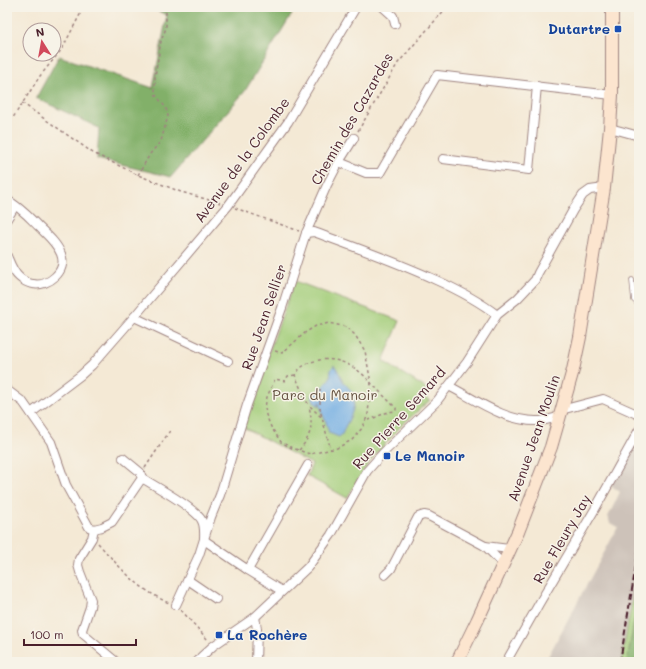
<svg xmlns="http://www.w3.org/2000/svg" width="646" height="669" viewBox="0 0 646 669" font-family="Mali,sans-serif">
  <rect width="100%" height="100%" fill="#f7f3e8"/>
  <filter id="ink" filterUnits="userSpaceOnUse"><feTurbulence type="fractalNoise" baseFrequency=".025" numOctaves="2"/><feDisplacementMap in="SourceGraphic" scale="8" xChannelSelector="R" yChannelSelector="G"/><feConvolveMatrix kernelMatrix="1 2 1 2 8 2 1 2 1" color-interpolation-filters="sRGB"/></filter>
  <filter id="wash" filterUnits="userSpaceOnUse"><feTurbulence type="fractalNoise" baseFrequency=".012" numOctaves="4" result="noise"/><feDisplacementMap in="SourceGraphic" scale="16" xChannelSelector="R" yChannelSelector="G"/><feGaussianBlur stdDeviation="0.9" result="paint"/><feColorMatrix in="noise" values="0 0 0 0 0 0 0 0 0 0 0 0 0 0 0 0 0 1.4 0 .05"/><feComposite in="paint" operator="in"/></filter>
  <g filter="url(#wash)">
    <rect width="100%" height="100%" fill="#f4e9d5"/>
    <!-- industrial -->
    <path fill="#cdc2b9" d="M639,426V592L627,662H545L618,527L610,523L608,517L620,492L609,484Z"/>
    <!-- green -->
    <g fill="#a3cd79" stroke="#767652">
      <path d="M295,281L400,321L383,361L427,389L423,395L430,400L401,426L370,461L347,498L307,476L312,464L243,427L254,392Z"/>
      <path d="M639,563V662H621Z"/>
    </g>
    <!-- forest -->
    <g fill="#82b069" stroke="#66684a">
      <path d="M149,7H296L245,91L171,177L97,159L99,128L36,98L59,56L153,88L167,15Z"/>
      <path d="M639,592V662H627Z"/>
    </g>
    <!-- water -->
    <path fill="#72ade3" stroke="#5e6687" d="M334,365C338,369 340,376 343,381C346,386 351,389 353,394C357,405 350,418 345,427C343,431 343,435 339,437L329,433L325,419L322,414L320,402H319V406L314,402L312,395L321,389L330,378L331,370Z"/>
  </g>
  <g filter="url(#ink)">
    <g fill="none" stroke-linecap="round" stroke-linejoin="round">
      <!-- lane casing -->
      <g stroke="#9f8480" stroke-width="5.5">
        <path id="lane" d="M632,280L634,300L639,305"/>
      </g>
      <!-- street casing -->
      <g stroke="#9f8480" stroke-width="10">
        <g id="street">
          <path d="M383,7L393,16L395,24"/>
          <path d="M610,128L639,136"/>
          <path d="M443,159L529,170L537,86"/>
          <path d="M344,164L366,173H380L437,75L612,95"/>
          <path d="M7,200C19,206 29,217 38,226C46,234 57,243 61,254C68,271 48,287 33,284C29,284 22,280 19,277C13,272 10,263 7,256"/>
          <path d="M7,219L15,206"/>
          <path d="M306,233L314,232C355,247 397,262 436,280C458,290 479,301 497,315"/>
          <path d="M134,317L228,361"/>
          <path d="M449,386C476,400 506,422 538,421C545,421 552,418 559,417"/>
          <path d="M7,390L23,402L51,442L66,485L89,527L94,529"/>
          <path d="M561,410L603,399L639,415"/>
          <path d="M31,413L81,375L92,365L134,317L228,206L288,122L356,7"/>
          <path d="M123,458L140,472L142,478"/>
          <path d="M94,529L102,527L112,522L142,478C155,486 197,509 202,521C205,527 204,534 204,540L248,570L282,591"/>
          <path d="M94,529L92,538L79,559L78,565L80,572L91,600L90,607L82,630L83,634L114,660V662"/>
          <path d="M485,546L509,549"/>
          <path d="M248,570L308,465"/>
          <path d="M385,575L391,569L418,517L424,515L429,516L485,546L503,564"/>
          <path d="M188,580L216,599"/>
          <path d="M176,605L199,555L211,517L220,495L247,405L282,308L306,233L327,185L339,162L354,138"/>
          <path d="M255,617L257,629L256,662"/>
          <path d="M197,662L201,657L213,646L255,617L308,567L331,535L367,471L383,453L437,401L467,362L497,315L517,299L535,280L538,273L573,210L583,195L590,190L604,188"/>
          <path d="M506,662L540,602L595,509L639,430"/>
        </g>
      </g>
      <!-- secondary casing -->
      <g stroke="#9f8480" stroke-width="14">
        <path id="secondary" d="M457,662L477,621L518,532L551,447L573,370L580,337L604,188L610,128L612,95V7"/>
      </g>
      <!-- path -->
      <g stroke="#9f8480" stroke-width="1.5" stroke-dasharray="3 3" stroke-linecap="butt">
        <path d="M22,103L93,153L138,175L181,192L220,203"/>
        <path d="M7,127L40,76L62,49L84,7"/>
        <path d="M358,131L398,63L447,7"/>
        <path d="M138,175L150,154L161,141L168,116L166,108L155,94V76L161,41L166,28V7"/>
        <path d="M235,208L299,231"/>
        <path d="M275,351L282,353L306,332L316,326L329,323L346,327L355,335L365,351L371,383L396,408V411C385,411 377,418 366,421"/>
        <path d="M295,375L288,376L285,381L275,379L267,397L265,407L266,415L271,427L281,442L292,448L310,454L337,448L352,440L363,427L368,414L371,383C358,367 337,355 315,361C306,363 300,367 295,375L305,399L309,405L322,418L331,450"/>
        <path d="M320,389V409L322,418"/>
        <path d="M299,450C312,436 313,424 309,406"/>
        <path d="M145,468L171,429"/>
        <path d="M98,543C120,568 138,589 169,603"/>
        <path d="M181,610L208,640"/>
      </g>
      <!-- lane -->
      <use href="#lane" stroke="#fff" stroke-width="4"/>
      <!-- street -->
      <use href="#street" stroke="#fff" stroke-width="8"/>
      <!-- secondary -->
      <use href="#secondary" stroke="#fce5cf" stroke-width="12"/>
      <!-- rail -->
      <path stroke="#4a1f2b" stroke-width="2" stroke-dasharray="6 3" stroke-linecap="butt" d="M620,662L639,547"/>
    </g>
  </g>
  <!-- markers -->
  <g fill="#1a4fb4" stroke="#f7f3e8" stroke-width="1.5">
    <rect x="614" y="25" width="8" height="8" rx="2"/>
    <rect x="383" y="452" width="8" height="8" rx="2"/>
    <rect x="215" y="631" width="8" height="8" rx="2"/>
  </g>
  <g text-anchor="middle" stroke-width="3" stroke-linejoin="round" paint-order="stroke">
    <!-- transit labels -->
    <g font-size="14" font-weight="bold" fill="#164399" stroke="#f7f3e8" text-anchor="start">
      <text x="610" y="34" text-anchor="end">Dutartre</text>
      <text x="395" y="461">Le Manoir</text>
      <text x="227" y="640">La Rochère</text>
    </g>
    <!-- street labels -->
    <g font-size="14" fill="#4a1f2b" stroke="#f7f3e8">
      <text transform="translate(352 119) rotate(-60)" y="5">Chemin des Cazardes</text>
      <text transform="translate(242 160) rotate(-54)" y="5">Avenue de la Colombe</text>
      <text transform="translate(264 317) rotate(-71)" y="5">Rue Jean Sellier</text>
      <text transform="translate(399 418) rotate(-48)" y="5">Rue Pierre Semard</text>
      <text transform="translate(534 438) rotate(-71)" y="5">Avenue Jean Moulin</text>
      <text transform="translate(562 539) rotate(-60)" y="5">Rue Fleury Jay</text>
    </g>
    <!-- park labels -->
    <g font-size="14" fill="#655342" stroke="#f7f3e8">
      <text x="325" y="400">Parc du Manoir</text>
    </g>
  </g>
  <!-- margin -->
  <rect width="646" height="669" fill="none" stroke="#f7f3e8" stroke-width="24"/>
  <!-- north arrow -->
  <g transform="translate(42 42) rotate(349)"><circle r="19" fill="#f7f3e8" stroke="#b29e9c"/>
  <path d="M0-3L7 15L0 10L-7 15Z" fill="#d1495b"/>
  <text y="-6" font-size="11" font-weight="bold" text-anchor="middle" fill="#4a1f2b">N</text>
  </g>
  <!-- scale -->
  <path d="M24 639v6h112v-6" fill="none" stroke="#4a1f2b" stroke-width="2"/>
  <text x="30" y="639" font-size="12" fill="#4a1f2b" stroke="#f7f3e8" stroke-width="3" paint-order="stroke">100 m</text>
</svg>
